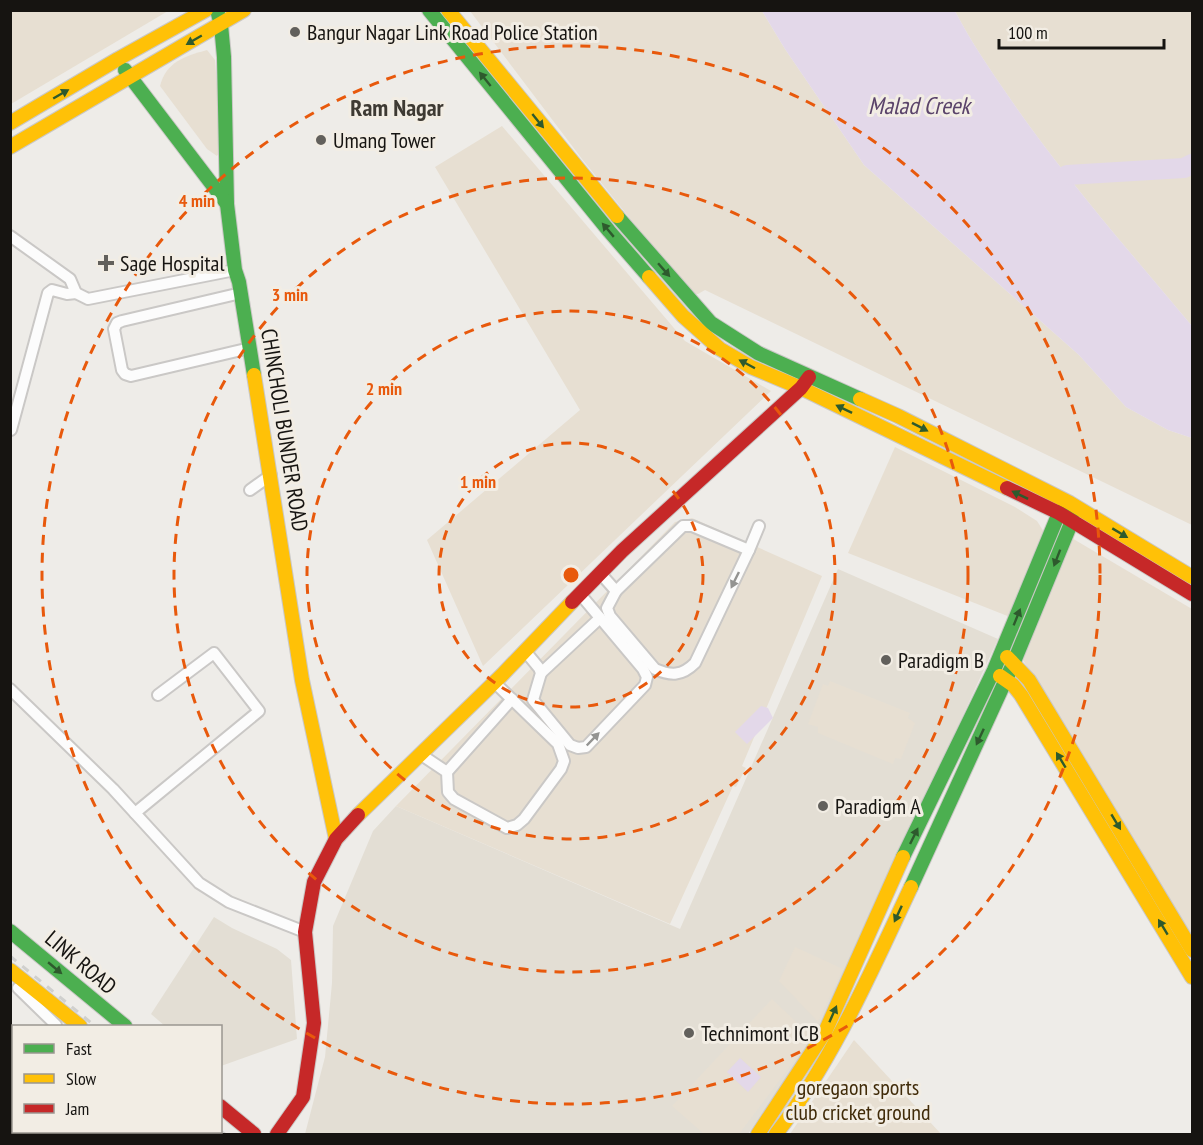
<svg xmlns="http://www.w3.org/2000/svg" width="1203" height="1145" viewBox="0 0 1203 1145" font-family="'PT Sans Narrow',sans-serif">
  <rect width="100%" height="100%" fill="#eeece8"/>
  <!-- built -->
  <g fill="#e3ded4">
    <path d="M838,569L998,639L817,1033L748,1134H305L325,1057L332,983L333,926L373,831L396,806L680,929Z"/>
    <path d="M214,917L232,928L277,949L291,960L297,1039L221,1066L220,1026H165L151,1014Z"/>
  </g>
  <!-- green -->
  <g fill="#e7dfd2">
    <path d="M11,10H168V11L11,104Z"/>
    <path d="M470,11H762L785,49L864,165L1079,355L1126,407L1168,430L1192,438V525L705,290L698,294H691L582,159Z"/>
    <path d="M955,11H1192V326C1130,252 1066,179 1011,100C991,71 971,42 955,11Z"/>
    <path d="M207,50L215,60L222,148L217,156L207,149L160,86C166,62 185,56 207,50Z"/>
    <path d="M502,126L685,341L771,391L483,666L427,540L580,410L435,167Z"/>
    <path d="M895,447L1015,507L1037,521L1044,532L1010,617L848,553Z"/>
    <path d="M692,518L822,576L742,766L746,768L736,787L733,786L670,924L396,806L675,522Z"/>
    <path d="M1070,537L1192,609V935L1023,660Z"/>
    <path d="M830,681L910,713L908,718L915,723L901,759L895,758L893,764L818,733V727L808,724L823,684L828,686Z"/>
    <path d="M795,947L843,969L818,1022L779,981Z"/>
    <path d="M772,999L812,1037L739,1134H704L672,1106Z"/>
    <path d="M854,1040L941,1134H790Z"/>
  </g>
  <!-- water -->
  <g fill="#e3d8e9">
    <path d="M762,11H955C971,42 991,71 1011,100C1066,179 1130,252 1192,326V438L1168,430L1126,407L1079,355L864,165L785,49Z"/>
    <path d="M761,706L768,708L773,718L747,744L735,732Z"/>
    <path d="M740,1058L761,1077L748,1092L727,1072Z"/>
  </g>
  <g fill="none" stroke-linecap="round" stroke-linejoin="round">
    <!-- river -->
    <path stroke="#e3d8e9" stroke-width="20" d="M1067,175L1184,168L1192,164"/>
    <!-- street casing -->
    <g stroke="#cac8c6" stroke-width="14">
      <g id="street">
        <path d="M10,236L70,279L76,293L88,299L235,270"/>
        <path d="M241,293L122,321L117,323L114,329L122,370L125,374L131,376L250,348"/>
        <path d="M11,430L48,293L52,290L67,294L76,293"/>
        <path d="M250,490L271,475"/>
        <path d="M600,573L616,591L607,608L610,616L655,669C671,676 682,676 695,663L749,550L759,526"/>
        <path d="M616,591L683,526H692L749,550"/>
        <path d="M525,651L539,668L541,673L533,700L570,745L578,748L586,747L645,685L647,677L643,669L580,594"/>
        <path d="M541,673L600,618"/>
        <path d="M10,689L113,789L199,883L229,902L305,932"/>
        <path d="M420,754L447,772L448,792L454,799L507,828L517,825L524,819L561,769L564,761L558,744L494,682"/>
        <path d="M447,772L512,699"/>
        <path d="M135,813L259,711L214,653L158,695"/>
        <path d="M18,988L56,1025"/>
        <path d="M10,1042L14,1045"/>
        <path d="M69,1132L72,1134"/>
        <path d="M163,1132L166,1134"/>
        <path d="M129,1134L132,1132"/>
      </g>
    </g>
    <!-- fast casing -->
    <g stroke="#cac8c6" stroke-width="16">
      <g id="fast">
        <path d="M217,10L221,25L224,57L227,204L235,270L239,282L254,375"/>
        <path d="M429,10L609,231L649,277"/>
        <path d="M125,70L227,204"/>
        <path d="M617,216L711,323L758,353L860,399"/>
        <path d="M903,857L994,670L1059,513L1065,508"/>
        <path d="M911,887L1013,664L1072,521L1071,510"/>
        <path d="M10,931L125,1026"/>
      </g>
    </g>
    <!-- slow casing -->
    <g stroke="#cac8c6" stroke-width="16">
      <g id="slow">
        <path d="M448,10L617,216"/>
        <path d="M10,123L118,59L206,10"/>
        <path d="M10,147L244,10"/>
        <path d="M649,277L683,316L720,349L751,367L801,388L1007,488"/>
        <path d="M254,375L302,680L336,839"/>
        <path d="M860,399L898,416L1070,503L1192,577"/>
        <path d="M1007,657L1029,680L1192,950"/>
        <path d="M1000,676L1013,685L1021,695L1192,977"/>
        <path d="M358,815L502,675L572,602"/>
        <path d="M10,970L80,1026"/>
        <path d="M208,1132L212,1134"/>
        <path d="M758,1134L825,1032L903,857"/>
        <path d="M776,1134C834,1058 871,972 911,887"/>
      </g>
    </g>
    <!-- jam casing -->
    <g stroke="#cac8c6" stroke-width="16">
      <g id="jam">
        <path d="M1007,488L1059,513L1192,594"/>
        <path d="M572,602L622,551L801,388L809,377"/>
        <path d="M220,1106L254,1134"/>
        <path d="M277,1134L303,1097L314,1023L305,932L314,882L336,839L358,815"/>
      </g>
    </g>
    <!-- street -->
    <use href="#street" stroke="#fcfcfc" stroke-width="10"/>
    <!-- fast -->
    <use href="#fast" stroke="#4caf50" stroke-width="14"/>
    <!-- slow -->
    <use href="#slow" stroke="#ffc107" stroke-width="14"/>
    <!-- jam -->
    <use href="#jam" stroke="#c62828" stroke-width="14"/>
    <!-- rail -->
    <g stroke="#d0d0ce" stroke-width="3" stroke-dasharray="8 8" stroke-linecap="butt">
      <path d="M10,956L95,1026"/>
      <path d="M220,1131L225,1134"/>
    </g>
  </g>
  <!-- one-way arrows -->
  <defs><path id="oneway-solid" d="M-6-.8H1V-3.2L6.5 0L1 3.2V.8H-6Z" transform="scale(1.5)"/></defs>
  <g fill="#2e5a2d">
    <use href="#oneway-solid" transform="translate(194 40) rotate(150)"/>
    <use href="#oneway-solid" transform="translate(485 79) rotate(-129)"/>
    <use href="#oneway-solid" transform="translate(61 94) rotate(-30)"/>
    <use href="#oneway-solid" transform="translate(538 121) rotate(51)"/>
    <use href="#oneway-solid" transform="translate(608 230) rotate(-130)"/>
    <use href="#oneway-solid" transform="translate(664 270) rotate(49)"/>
    <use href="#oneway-solid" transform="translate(747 364) rotate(-152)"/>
    <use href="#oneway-solid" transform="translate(844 409) rotate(-154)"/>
    <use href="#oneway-solid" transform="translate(920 427) rotate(27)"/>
    <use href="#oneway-solid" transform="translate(1020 495) rotate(-154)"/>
    <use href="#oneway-solid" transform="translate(1120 533) rotate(31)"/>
    <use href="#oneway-solid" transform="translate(1057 558) rotate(111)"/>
    <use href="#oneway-solid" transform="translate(1017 617) rotate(-68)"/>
    <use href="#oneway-solid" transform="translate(980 737) rotate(115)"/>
    <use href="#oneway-solid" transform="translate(1061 760) rotate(-121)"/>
    <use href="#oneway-solid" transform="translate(1116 822) rotate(59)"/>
    <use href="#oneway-solid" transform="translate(914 836) rotate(-64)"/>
    <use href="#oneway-solid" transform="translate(898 914) rotate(115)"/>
    <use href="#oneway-solid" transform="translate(1163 927) rotate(-121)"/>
    <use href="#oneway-solid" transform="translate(55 968) rotate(40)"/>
    <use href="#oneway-solid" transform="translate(833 1014) rotate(-66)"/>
  </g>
  <g fill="#949492">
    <use href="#oneway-solid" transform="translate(735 580) rotate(116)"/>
    <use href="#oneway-solid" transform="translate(593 739) rotate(-46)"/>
  </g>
  <!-- distance rings -->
  <g fill="none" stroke="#e8590c" stroke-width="3" stroke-dasharray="10 8">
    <circle cx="571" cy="575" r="132"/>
    <circle cx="571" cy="575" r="264"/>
    <circle cx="571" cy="575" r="397"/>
    <circle cx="571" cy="575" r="529"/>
  </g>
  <!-- markers -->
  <g fill="#62605c" stroke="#f2ede4" stroke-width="2">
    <circle cx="295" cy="32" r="6"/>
    <circle cx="321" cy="140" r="6"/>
    <path d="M103 254h6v6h6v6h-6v6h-6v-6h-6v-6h6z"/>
    <circle cx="886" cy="660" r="6"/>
    <circle cx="823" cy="806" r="6"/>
    <circle cx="689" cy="1033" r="6"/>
  </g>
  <g text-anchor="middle" stroke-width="6" stroke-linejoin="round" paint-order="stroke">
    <!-- poi labels -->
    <g font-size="22" fill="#161411" stroke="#f2ede4" text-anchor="start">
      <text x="307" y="40">Bangur Nagar Link Road Police Station</text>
      <text x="333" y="148">Umang Tower</text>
      <text x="120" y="271">Sage Hospital</text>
      <text x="898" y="668">Paradigm B</text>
      <text x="835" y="814">Paradigm A</text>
      <text x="701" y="1041">Technimont ICB</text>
    </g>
    <!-- street labels -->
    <g font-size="22" fill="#161411" stroke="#f2ede4">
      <text transform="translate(285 430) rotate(81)" y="8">CHINCHOLI BUNDER ROAD</text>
      <text transform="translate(81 962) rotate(40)" y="8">LINK ROAD</text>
    </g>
    <!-- park labels -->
    <g font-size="22" fill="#402b09" stroke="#f2ede4">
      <text x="858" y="1095">goregaon sports<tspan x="858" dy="25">club cricket ground</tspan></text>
    </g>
    <!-- water labels -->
    <g font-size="24" font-style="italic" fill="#5a436a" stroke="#f2ede4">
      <text x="919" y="114">Malad Creek</text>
    </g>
    <!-- neighbourhood labels -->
    <g font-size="24" font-weight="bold" fill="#3e3a33" stroke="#f2ede4">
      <text x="397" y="116">Ram Nagar</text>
    </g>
  </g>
  <circle cx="571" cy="575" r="9" fill="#e8590c" stroke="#f2ede4" stroke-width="3"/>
  <g font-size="18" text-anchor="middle" font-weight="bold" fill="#e8590c" stroke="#f2ede4" stroke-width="6" stroke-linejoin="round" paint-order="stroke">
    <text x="197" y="207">4 min</text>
    <text x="290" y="301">3 min</text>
    <text x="384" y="395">2 min</text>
    <text x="478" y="488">1 min</text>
  </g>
  <!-- border -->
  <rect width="1203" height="1145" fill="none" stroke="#161411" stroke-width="24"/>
  <!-- legend -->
  <rect x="12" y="1025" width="210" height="108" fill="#f2ede4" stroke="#9a9690" stroke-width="1.5"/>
  <rect x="24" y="1044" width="30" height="9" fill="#4caf50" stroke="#9a9690" stroke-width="1.5"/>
  <text x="66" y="1055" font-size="18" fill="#161411">Fast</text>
  <rect x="24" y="1074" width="30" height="9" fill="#ffc107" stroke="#9a9690" stroke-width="1.5"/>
  <text x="66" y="1085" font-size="18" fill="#161411">Slow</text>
  <rect x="24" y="1104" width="30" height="9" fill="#c62828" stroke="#9a9690" stroke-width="1.5"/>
  <text x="66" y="1115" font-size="18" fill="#161411">Jam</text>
  <!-- scale -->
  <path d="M999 39v9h165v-9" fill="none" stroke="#161411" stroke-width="3"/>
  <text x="1008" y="39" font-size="18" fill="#161411" stroke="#f2ede4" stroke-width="4.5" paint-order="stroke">100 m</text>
</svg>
